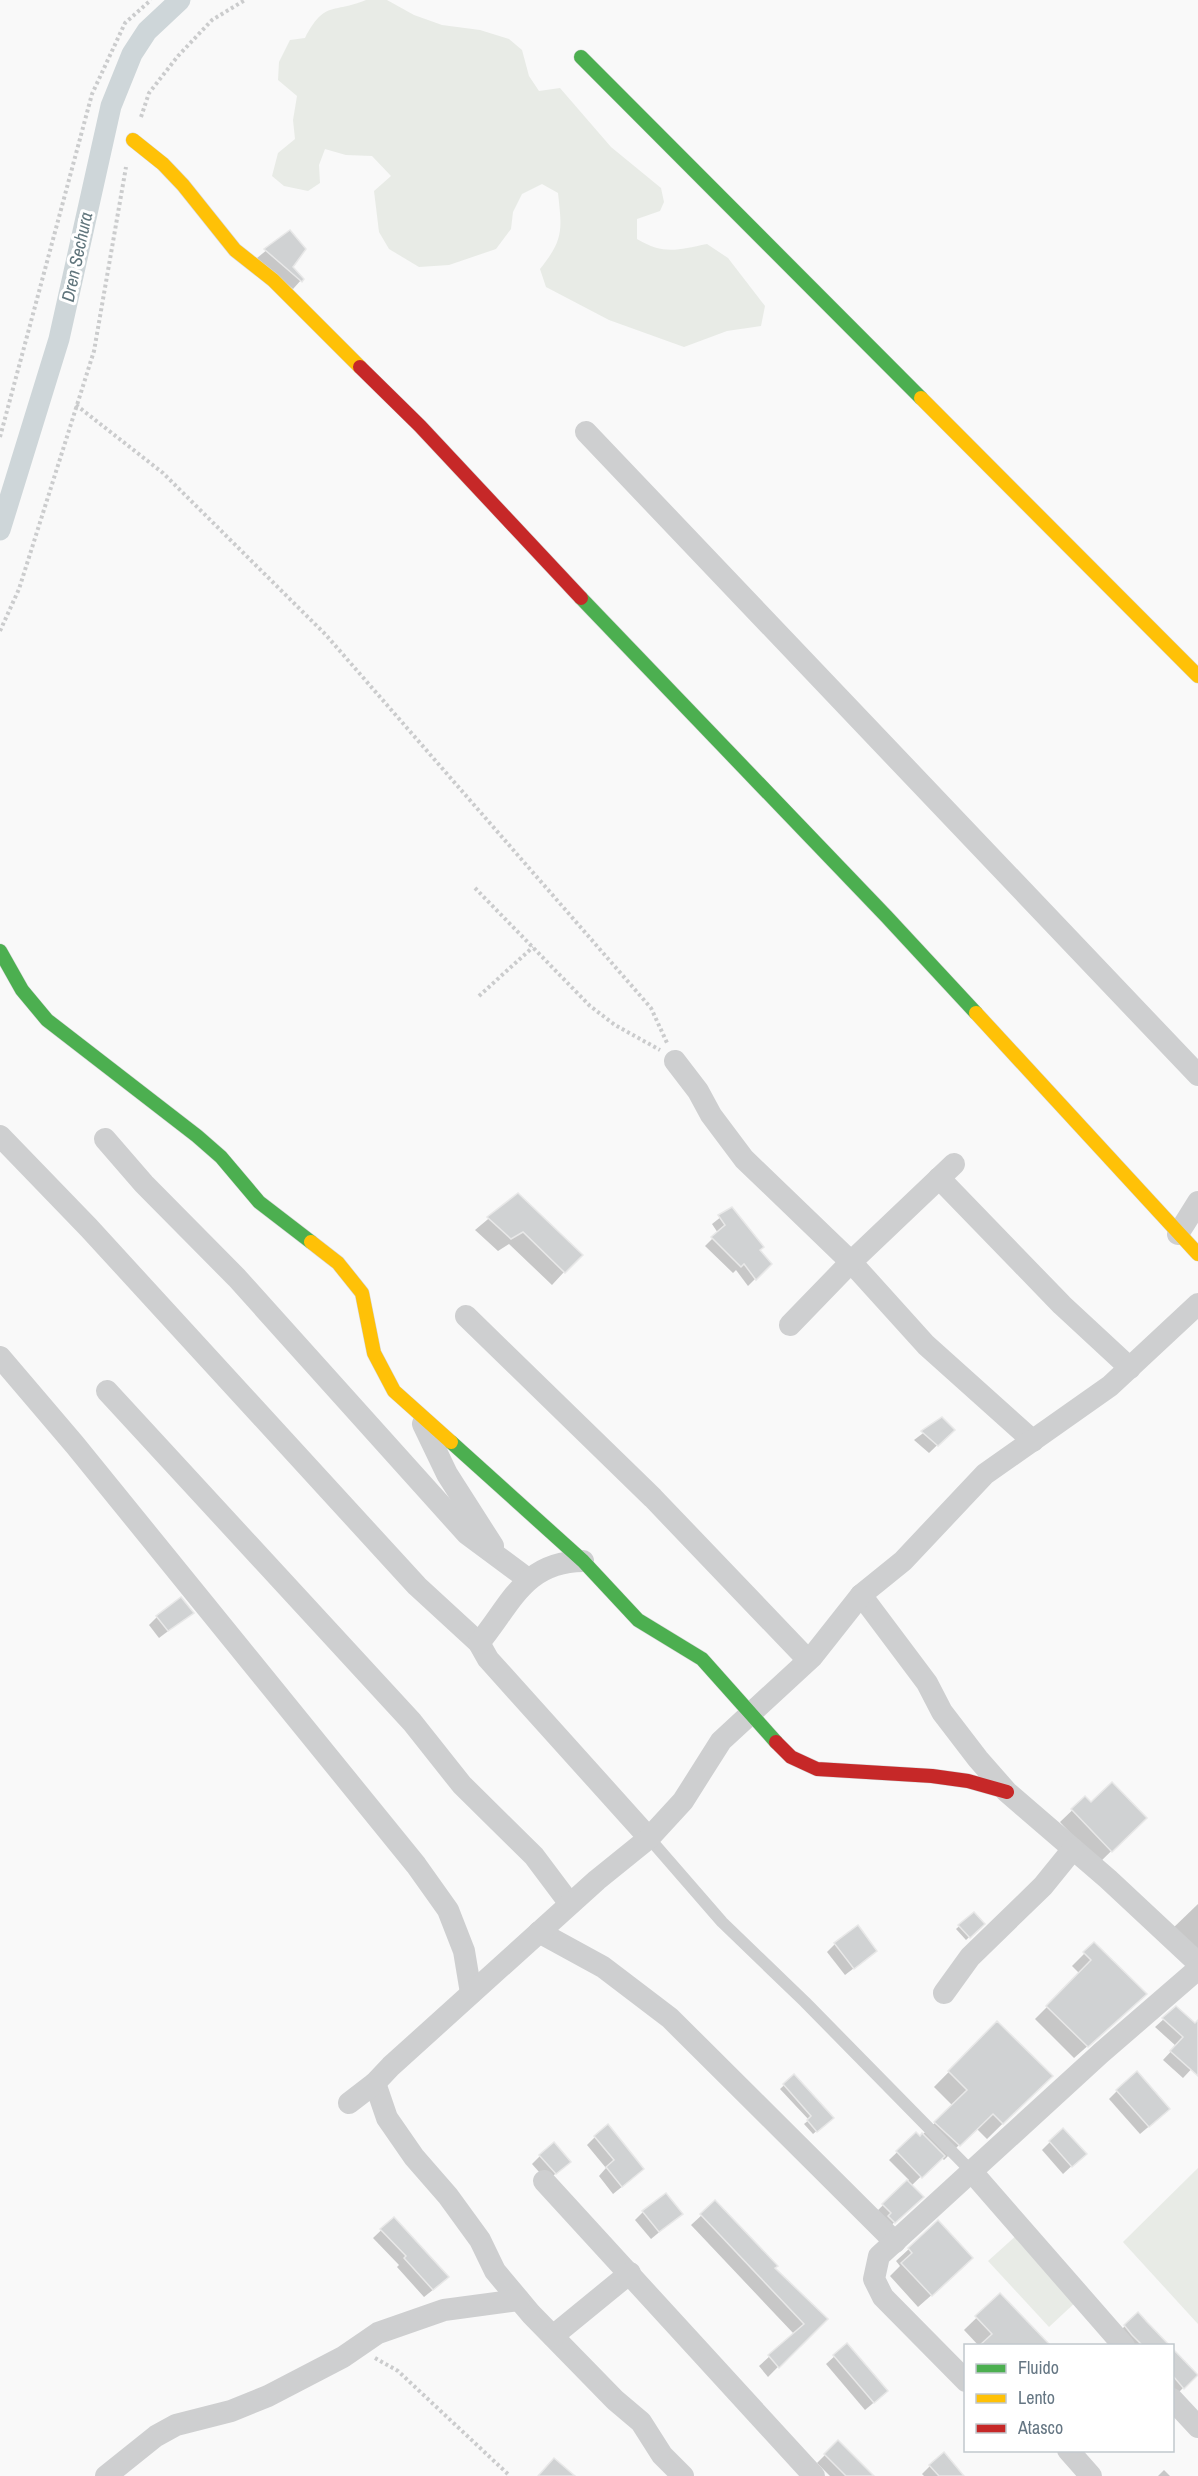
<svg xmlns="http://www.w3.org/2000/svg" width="1198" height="2476" viewBox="0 0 1198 2476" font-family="'Archivo Narrow',sans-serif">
  <rect width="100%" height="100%" fill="#f9f9f9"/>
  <!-- green -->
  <g fill="#e8ebe6">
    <path d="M366,0H387L414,15L442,25L480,30L509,39L522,50L529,76L539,91L560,88L611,147L661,188L664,202L660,211L637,219V239C664,255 677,250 707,244L728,258L765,306L761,326L727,331L684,347L609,320L546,287L540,269C564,239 562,230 558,193L542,184L522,194L513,212L511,229L496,249L449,265L419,267L389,249L379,232L374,191L391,176L372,156L346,155L325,149L319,165L320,183L308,191L284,186L272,176L278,153L295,139L293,120L297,96L278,80L279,62L290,40L305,38C325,0 332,14 366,0Z"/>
    <path d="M1198,2168V2324L1123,2242Z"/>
    <path d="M1018,2234L1078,2300L1049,2327L988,2261Z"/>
  </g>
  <!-- shadow -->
  <g fill="#0003">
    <path d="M289,232L291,267L302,279L293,289L257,258Z"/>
    <path d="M517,1195L564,1272L552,1285L509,1244L498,1251L475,1230Z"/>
    <path d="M731,1209L758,1250L770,1264L748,1286L736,1270L733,1273L705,1246L718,1233L712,1224Z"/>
    <path d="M942,1419L953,1430L929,1453L914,1440Z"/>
    <path d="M192,1613L159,1638L149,1625L157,1617Z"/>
    <path d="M1085,1798L1091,1805L1145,1818L1099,1863L1060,1822Z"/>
    <path d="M1198,1904V1959L1171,1930Z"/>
    <path d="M973,1914L983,1924L966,1940L956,1929Z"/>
    <path d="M835,1944L867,1958L845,1975L827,1952Z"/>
    <path d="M1094,1944L1133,2006L1074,2058L1035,2019L1080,1974L1072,1966Z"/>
    <path d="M1176,2008L1198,2027V2062L1183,2078L1163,2060L1176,2046L1155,2027Z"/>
    <path d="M997,2023L1051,2076L987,2139L976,2128L944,2160L941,2157L911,2186L913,2205L886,2230L875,2213L909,2180L889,2160L916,2134L919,2138L922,2135L953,2106L934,2087Z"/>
    <path d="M794,2076L828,2121L813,2134L804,2124L809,2120L780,2089Z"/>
    <path d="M1117,2091L1160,2117L1140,2134L1109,2099Z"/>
    <path d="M595,2137L634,2177L613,2194L599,2176L606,2168L587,2145Z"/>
    <path d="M1050,2142L1077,2161L1063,2174L1042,2150Z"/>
    <path d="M540,2156L569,2162L547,2181L532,2164Z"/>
    <path d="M715,2203L773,2268L825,2319L768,2377L759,2366L794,2334L691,2225Z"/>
    <path d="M643,2212L681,2214L651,2239L635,2220Z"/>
    <path d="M393,2219L439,2285L424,2297L397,2267L399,2265L373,2238Z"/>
    <path d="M938,2222L959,2271L918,2307L890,2276L900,2266L896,2261Z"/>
    <path d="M1000,2295L1049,2346H979L964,2330Z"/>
    <path d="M1137,2314L1167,2346H1128L1117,2334Z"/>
    <path d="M847,2345L878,2399L865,2410L826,2364Z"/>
    <path d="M1172,2351L1196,2375L1175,2396L1172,2393Z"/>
    <path d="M838,2442L859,2476H830L817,2463Z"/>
    <path d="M930,2466L962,2476H924L922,2474Z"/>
    <path d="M1164,2470L1170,2476H1158Z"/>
  </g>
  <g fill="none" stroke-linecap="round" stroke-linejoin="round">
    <!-- canal -->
    <path stroke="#ced6d9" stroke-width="21" d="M0,530L59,339L111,106L132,54L147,31L180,0"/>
  </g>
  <!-- building -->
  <g fill="#d0d2d3" stroke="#e8e8e8" stroke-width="1.5">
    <path d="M290,230L306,249L293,267L304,279L302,282L264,249Z"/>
    <path d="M518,1193L583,1255L565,1273L523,1232L511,1239L487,1217Z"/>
    <path d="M732,1207L764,1247L760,1250L772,1264L756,1280L744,1264L741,1267L711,1237L725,1225L718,1215Z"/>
    <path d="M942,1417L955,1430L938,1446L921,1431Z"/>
    <path d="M181,1597L194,1613L168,1631L156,1616Z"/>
    <path d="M1112,1782L1147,1818L1112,1852L1071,1809L1085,1796L1091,1802Z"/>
    <path d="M974,1912L985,1924L970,1938L958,1925Z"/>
    <path d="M858,1925L877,1951L854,1969L834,1943Z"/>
    <path d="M1094,1942L1147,1994L1088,2047L1046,2006L1091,1960L1083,1952Z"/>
    <path d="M1176,2006L1195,2023L1198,2020V2076L1170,2051L1183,2037L1162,2018Z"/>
    <path d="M997,2021L1053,2076L1003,2124L993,2114L960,2146L934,2122L967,2090L948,2071Z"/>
    <path d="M1137,2071L1170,2109L1149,2127L1116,2090Z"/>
    <path d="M794,2074L834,2118L817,2132L807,2120L811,2116L783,2084Z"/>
    <path d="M608,2124L644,2169L622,2187L606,2167L614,2160L594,2136Z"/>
    <path d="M1063,2128L1087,2154L1072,2167L1049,2141Z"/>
    <path d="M916,2132L920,2136L922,2133L945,2156L922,2178L896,2151Z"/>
    <path d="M554,2142L571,2162L556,2174L539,2155Z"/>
    <path d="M907,2180L924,2197L895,2223L888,2216L891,2213L882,2204Z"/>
    <path d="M666,2193L683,2214L659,2232L642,2211Z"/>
    <path d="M715,2200L778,2266L775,2268L828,2319L779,2368L768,2355L804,2324L700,2214Z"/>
    <path d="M394,2217L449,2277L433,2290L404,2258L406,2256L380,2229Z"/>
    <path d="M938,2220L973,2258L932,2296L901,2263L912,2253L908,2248Z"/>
    <path d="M1000,2293L1051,2346H979L992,2334L975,2316Z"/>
    <path d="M1138,2312L1147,2322L1170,2346H1143L1132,2335L1124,2325Z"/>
    <path d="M847,2343L888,2391L874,2403L833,2355Z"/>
    <path d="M1173,2349L1198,2375L1184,2389L1173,2376Z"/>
    <path d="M838,2440L874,2476H846L824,2454Z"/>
    <path d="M944,2452L964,2476H939L929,2465Z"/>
    <path d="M554,2458L575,2476H538Z"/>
  </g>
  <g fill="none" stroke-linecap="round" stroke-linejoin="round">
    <!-- fast casing -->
    <g stroke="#d5d6d7" stroke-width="15">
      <g id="fast">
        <path d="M581,57L921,398"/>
        <path d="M581,598L886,916L976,1013"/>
        <path d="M0,951L22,990L47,1020L197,1136L221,1157L259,1202L311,1242"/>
        <path d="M451,1442L583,1561L638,1620L702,1659L776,1742"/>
      </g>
    </g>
    <!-- slow casing -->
    <g stroke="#d5d6d7" stroke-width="15">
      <g id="slow">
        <path d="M133,140L163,164L183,185L235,250L273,280L360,367"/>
        <path d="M921,398L1198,676"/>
        <path d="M976,1013L1198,1254"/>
        <path d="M311,1242L338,1263L362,1293L374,1353L394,1391L451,1442"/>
      </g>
    </g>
    <!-- jam casing -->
    <g stroke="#d5d6d7" stroke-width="15">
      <g id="jam">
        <path d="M360,367L420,426L581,598"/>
        <path d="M776,1742L791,1757L817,1769L932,1776L968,1781L1007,1792"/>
      </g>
    </g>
    <!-- path -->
    <g stroke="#cbcccd" stroke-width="4" stroke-dasharray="3 3" stroke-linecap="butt">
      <path d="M141,117L149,93L178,56L212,20L245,0"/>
      <path d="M76,405L163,473L326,635L651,1008L668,1045"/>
      <path d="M0,437L92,94L125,23L151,0"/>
      <path d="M0,631L19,589L94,351L126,167"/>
      <path d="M475,888L590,1006L615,1025L660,1050"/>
      <path d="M479,996L533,947"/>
      <path d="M375,2358L398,2371L510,2476"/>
    </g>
    <!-- lane -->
    <path stroke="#cecfd0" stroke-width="12" d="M649,1838L722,1922L805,2002L972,2172"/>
    <!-- street -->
    <g stroke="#cecfd0" stroke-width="22">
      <path d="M586,432L1198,1075"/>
      <path d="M675,1061L698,1091L711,1115L744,1159L851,1262L926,1345L1033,1441"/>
      <path d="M0,1136L89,1228L417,1586L479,1643L488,1659L649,1838"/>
      <path d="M105,1139L144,1184L237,1278L467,1534L528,1579"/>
      <path d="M939,1178L1062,1305L1130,1368"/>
      <path d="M1178,1234L1198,1202"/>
      <path d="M466,1316L653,1498L808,1660"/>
      <path d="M790,1325L851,1262L954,1164"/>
      <path d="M0,1357L75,1445L416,1865L448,1910L464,1951L471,1993"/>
      <path d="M107,1391L412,1722L462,1785L534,1856L570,1904"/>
      <path d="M423,1424L447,1474L493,1546"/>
      <path d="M861,1595L927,1683L942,1712L978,1759L1007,1792L1108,1879L1198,1963"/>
      <path d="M479,1643C512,1603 524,1562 583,1561"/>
      <path d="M539,1932L603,1967L670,2018L895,2242"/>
      <path d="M944,1993L970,1957L1043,1886L1073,1849"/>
      <path d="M375,2083L387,2118L414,2157L448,2196L480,2240L495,2271L531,2314L615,2400L641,2422L662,2455L683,2476"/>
      <path d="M349,2103L375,2083L391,2066L597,1880L649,1838L683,1801L721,1741L812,1657L861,1595L903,1561L985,1474L1110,1386L1198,1304"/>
      <path d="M972,2172L1124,2346"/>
      <path d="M544,2181L814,2476"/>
      <path d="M553,2336L630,2273"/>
      <path d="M966,2381L883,2297L874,2279L879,2256L1101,2053L1198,1969"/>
      <path d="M1172,2399L1198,2427"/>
      <path d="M1068,2450L1091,2476"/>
      <path d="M106,2476L156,2436L176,2425L231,2411L268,2396L343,2357L378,2333L444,2310L519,2300"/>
    </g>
    <!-- fast -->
    <use href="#fast" stroke="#4caf50" stroke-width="14"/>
    <!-- slow -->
    <use href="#slow" stroke="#ffc107" stroke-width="14"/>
    <!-- jam -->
    <use href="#jam" stroke="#c62828" stroke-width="14"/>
  </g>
  <g text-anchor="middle" stroke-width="6" stroke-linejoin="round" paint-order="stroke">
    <!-- water labels -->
    <g font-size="18" font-style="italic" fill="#60757c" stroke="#fff">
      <text transform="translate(77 257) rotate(-78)" y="6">Dren Sechura</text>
    </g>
  </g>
  <!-- legend -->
  <rect x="964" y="2344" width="210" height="108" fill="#ffffff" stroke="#c1c8cd" stroke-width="1.5"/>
  <rect x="976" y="2364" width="30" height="9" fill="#4caf50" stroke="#c1c8cd" stroke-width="1.5"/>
  <text x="1018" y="2374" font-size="18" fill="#657683">Fluido</text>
  <rect x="976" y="2394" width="30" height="9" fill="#ffc107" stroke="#c1c8cd" stroke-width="1.5"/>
  <text x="1018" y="2404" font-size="18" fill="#657683">Lento</text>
  <rect x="976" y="2424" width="30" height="9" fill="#c62828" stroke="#c1c8cd" stroke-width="1.5"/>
  <text x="1018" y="2434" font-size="18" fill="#657683">Atasco</text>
</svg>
